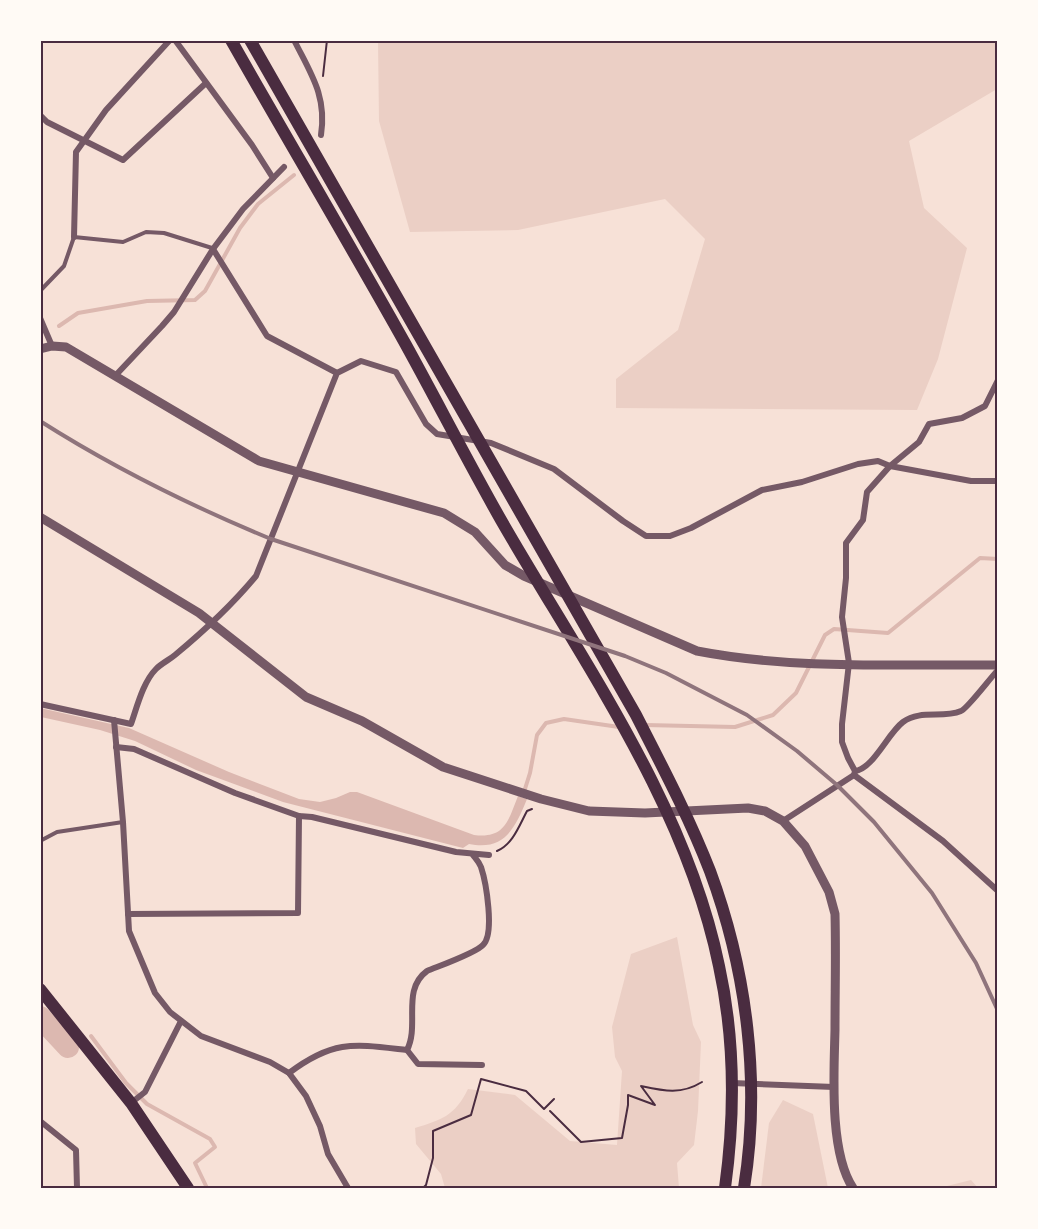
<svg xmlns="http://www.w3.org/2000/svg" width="1038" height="1229" viewBox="0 0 1038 1229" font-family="Raleway,sans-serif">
  <rect width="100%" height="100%" fill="#f7e1d7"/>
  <!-- green -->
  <g fill="#ebcfc5">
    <path d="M378,41H997V89L909,141L924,208L967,248L938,359L917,410L616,408V379L678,330L705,239L665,199L518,230L410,232L379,121Z"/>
    <path d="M677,937L693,1025L701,1042L698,1111L694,1145L677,1163L679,1188H445L441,1174L416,1144L415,1128C441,1120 455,1116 468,1089L515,1095L570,1141L617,1145L622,1071L615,1057L612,1027L631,954Z"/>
    <path d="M783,1100L813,1114L828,1188H761L769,1123Z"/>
    <path d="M971,1180L978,1188H939Z"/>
  </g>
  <!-- water -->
  <path fill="#dcb8b0" d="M40,708L129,728L229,772L299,799L320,802L336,798L350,792H357L474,835C505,839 508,821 518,796L527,799C515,828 505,851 469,844L463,848L283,802L196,770L135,741L100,730L41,717Z"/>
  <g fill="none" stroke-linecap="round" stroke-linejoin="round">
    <!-- stream -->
    <g stroke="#dcb8b0" stroke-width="4">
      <path d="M59,326L78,313L147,301L195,300L205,291L240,228L258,204L294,175"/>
      <path d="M645,725L735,727L773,715L796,693L825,635L834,629L888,633L980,558L998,559"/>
      <path d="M524,792L530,773L537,735L546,723L564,719L619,727"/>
      <path d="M91,1036L126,1083L147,1104L210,1139L215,1147L195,1163L207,1188"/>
    </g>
    <!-- river -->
    <path stroke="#dcb8b0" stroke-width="22" d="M40,1017L68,1047"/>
    <!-- path -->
    <g stroke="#4a2c40" stroke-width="2">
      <path d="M323,76L327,40"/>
      <path d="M497,851C513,844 519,826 527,811L532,809"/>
      <path d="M550,1111L581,1142L622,1138L628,1105V1095L655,1105L641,1086C664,1091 681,1095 702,1082"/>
      <path d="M423,1188L426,1185L433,1158V1131L471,1115L481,1079L526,1091L544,1109L554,1099"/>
    </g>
    <!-- service -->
    <g stroke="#755966" stroke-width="4">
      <path d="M40,291L64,266L74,237L123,242L146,232L164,233L212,248"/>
      <path d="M40,841L57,832L123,822"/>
    </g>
    <!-- minor -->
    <g stroke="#755966" stroke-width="6">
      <path d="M175,40L252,145L273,178"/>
      <path d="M294,40C311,74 327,96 321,135"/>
      <path d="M40,115L47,122L123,160L206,83"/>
      <path d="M74,237L76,152L106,110L170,40"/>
      <path d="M213,249L267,336L337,373"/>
      <path d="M40,318L52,346"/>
      <path d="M115,376L162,326L174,312L213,249L243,209L284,167"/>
      <path d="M40,704L131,724C137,707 143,682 156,669C162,663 169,660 175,655C204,631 232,605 256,576L337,373L361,361L396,372L426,424L437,434L491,443L554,469L623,521L646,536H670L691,528L762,490L802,482L858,464L878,461L890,466L971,481H998"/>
      <path d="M114,720L123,822L129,931L155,993L170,1012L201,1036L270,1062L289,1073L306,1096L320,1126L328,1154L348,1188"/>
      <path d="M116,747L134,749L235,793L299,816L312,817L456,852L489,855"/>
      <path d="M855,771C873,769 888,733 903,722C921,709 942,719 961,711C967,709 991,677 998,670"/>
      <path d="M854,775L943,841L998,891"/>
      <path d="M783,821L854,775L855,771L848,758L842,742V724L849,663L842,617L846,578V543L863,520L867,492L890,466L919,442L929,424L962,418L985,406L998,380"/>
      <path d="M128,914L298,913L299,816"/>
      <path d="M407,1050C420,1025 401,990 427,971C439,966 476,953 483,945C495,934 486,882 481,867C479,862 476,859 473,855"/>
      <path d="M289,1073C334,1039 355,1044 407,1050L418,1064L482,1065"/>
      <path d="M732,1083L834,1087"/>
      <path d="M131,1103L145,1092L181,1021"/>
      <path d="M40,1121L76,1150L77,1188"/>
    </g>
    <!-- tertiary -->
    <g stroke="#755966" stroke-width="9">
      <path d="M40,349L52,346L66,347L259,461L444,513L475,532L505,565L524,576L697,651C795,670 898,664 998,665"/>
      <path d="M40,517L199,613L306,697L362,721L443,767L541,799L589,811L645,813L748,808L765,811L783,821L805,846L829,892L835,914C836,953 835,991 835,1030C834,1073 829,1152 853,1188"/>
    </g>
    <!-- primary -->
    <path stroke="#4a2c40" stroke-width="12" d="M40,989L131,1103L188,1188"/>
    <!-- trunk -->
    <g stroke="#4a2c40" stroke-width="12">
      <path d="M231,40C289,142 349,243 406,345C438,403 468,462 501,520C582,661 686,804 719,966C735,1039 735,1115 725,1188"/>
      <path d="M250,40L636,715C662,766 689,817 710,871C747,971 761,1083 744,1188"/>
    </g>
    <!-- rail -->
    <path stroke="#8f747c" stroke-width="4" d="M40,421C114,468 191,506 271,539L625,656L666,673L747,715L797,751L837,785L874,822L932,893L976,963L998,1011"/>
  </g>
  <!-- border -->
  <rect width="1038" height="1229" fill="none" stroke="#fffaf5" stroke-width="84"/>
  <rect x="42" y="42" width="954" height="1145" fill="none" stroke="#4a2c40" stroke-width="2"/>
</svg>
